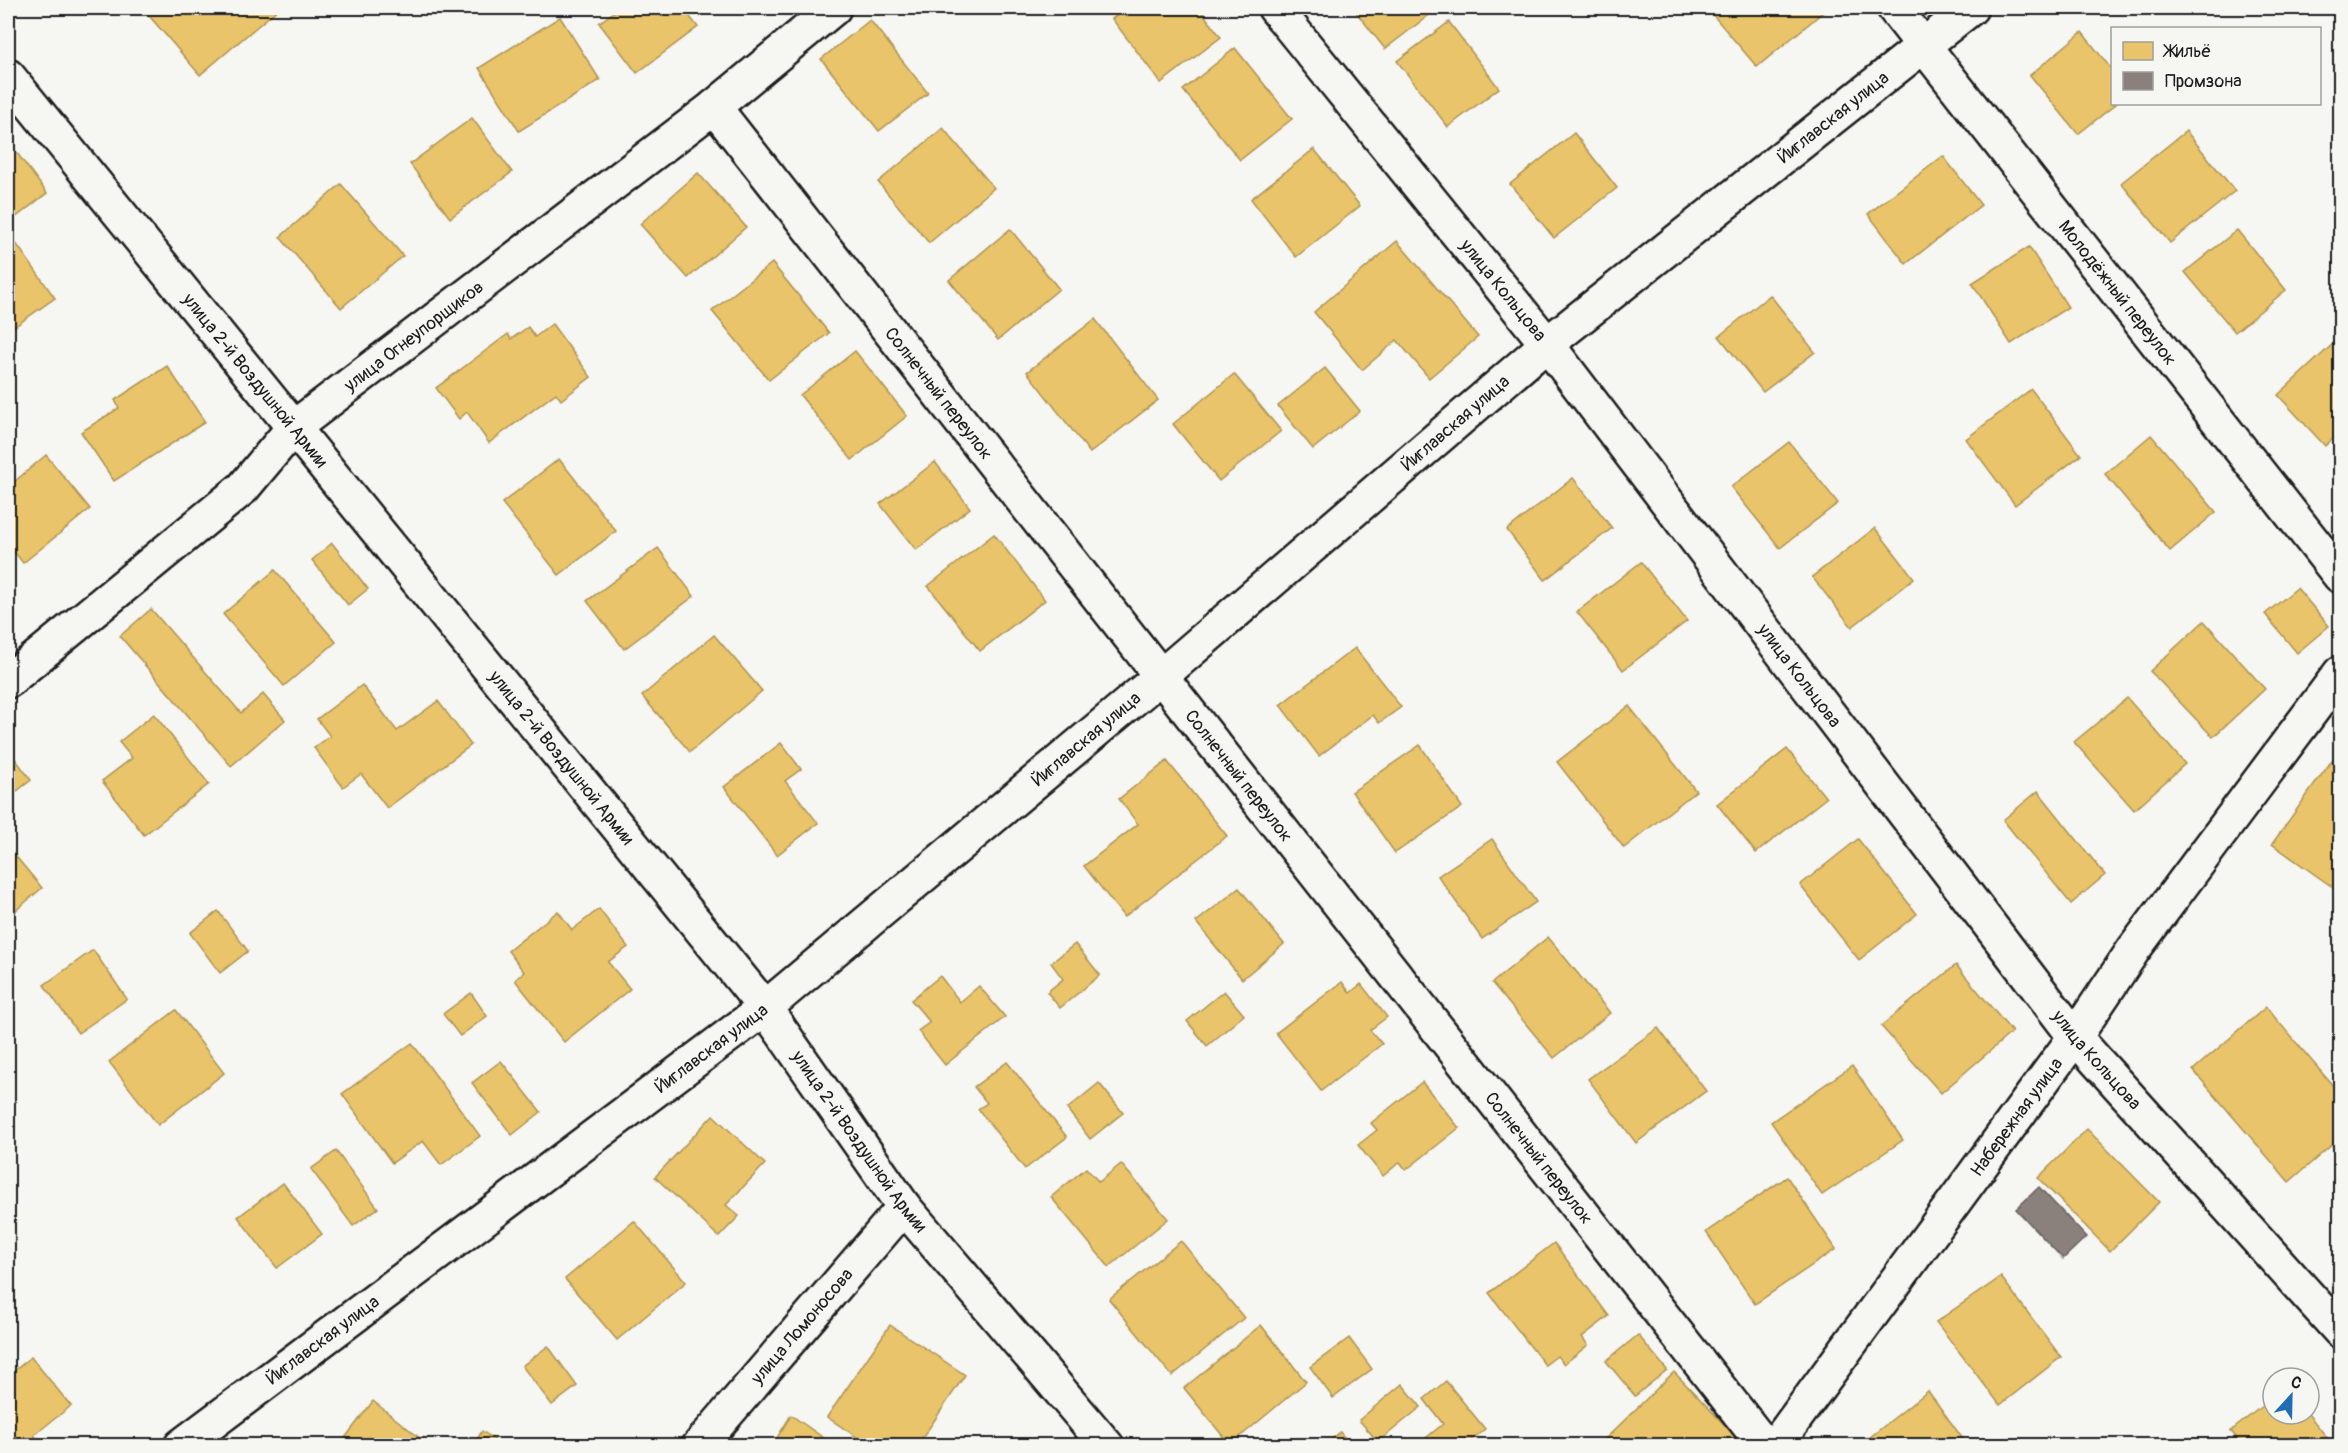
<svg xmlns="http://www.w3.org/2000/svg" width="2348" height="1453" viewBox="0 0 2348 1453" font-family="Pangolin,sans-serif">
  <rect width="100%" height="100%" fill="#f6f6f2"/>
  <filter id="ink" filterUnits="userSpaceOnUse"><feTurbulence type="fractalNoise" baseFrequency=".0167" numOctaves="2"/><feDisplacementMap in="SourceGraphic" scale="12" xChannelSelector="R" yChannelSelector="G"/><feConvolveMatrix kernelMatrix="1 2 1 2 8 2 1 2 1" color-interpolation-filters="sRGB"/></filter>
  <g filter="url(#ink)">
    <!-- homes -->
    <g fill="#e9c46a" stroke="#ac9253" stroke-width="1.5">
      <path d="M149,8H279L200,75L145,11Z"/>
      <path d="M619,8H683L698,27L637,73L599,23Z"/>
      <path d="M1127,8H1199L1221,37L1161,83L1112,19Z"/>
      <path d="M1353,8H1438L1385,49Z"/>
      <path d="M1707,8H1828L1757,67Z"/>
      <path d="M560,17L600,80L519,131L479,68Z"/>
      <path d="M870,20L928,93L879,131L821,59Z"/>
      <path d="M1449,22L1499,88L1448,127L1397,61Z"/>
      <path d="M2082,32L2112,70V104H2116L2078,134L2030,75Z"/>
      <path d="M1235,48L1292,119L1240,160L1183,90Z"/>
      <path d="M472,118L512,172L450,218L410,164Z"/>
      <path d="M943,128L994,188L929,243L878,182Z"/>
      <path d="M2186,131L2235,191L2170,243L2121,183Z"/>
      <path d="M1574,133L1617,188L1554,238L1510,184Z"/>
      <path d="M8,141L47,193L10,222L8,219Z"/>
      <path d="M1314,149L1360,206L1296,257L1251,199Z"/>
      <path d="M1943,156L1981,205L1906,264L1868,214Z"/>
      <path d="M698,173L746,227L688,278L640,224Z"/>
      <path d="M341,184L403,256L341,308L280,237Z"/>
      <path d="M1010,229L1059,289L998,340L949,280Z"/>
      <path d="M2237,230L2286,290L2235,332L2185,272Z"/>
      <path d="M8,232L55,298L8,331Z"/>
      <path d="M1397,241L1478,337L1429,378L1397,340L1362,370L1314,312Z"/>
      <path d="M2029,247L2068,307L2011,344L1972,283Z"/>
      <path d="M772,263L829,333L769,380L712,311Z"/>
      <path d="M1770,295L1815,352L1763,392L1719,336Z"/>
      <path d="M1095,319L1158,400L1090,453L1027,372Z"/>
      <path d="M552,324L591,377L561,400L556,393L489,443L467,412L459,419L436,388L508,334L511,339L528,327L535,337Z"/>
      <path d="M2334,343L2340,350V432L2325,446L2278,395Z"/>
      <path d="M855,351L907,416L852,460L800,395Z"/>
      <path d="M167,366L205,422L114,481L81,432L119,408L115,400Z"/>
      <path d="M1325,368L1360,411L1313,449L1278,406Z"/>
      <path d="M1234,374L1281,431L1219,481L1173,424Z"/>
      <path d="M2031,389L2081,455L2015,505L1966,439Z"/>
      <path d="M2151,435L2216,512L2170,551L2105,474Z"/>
      <path d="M1789,442L1838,503L1780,548L1731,487Z"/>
      <path d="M46,455L90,509L23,563L8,544V530L12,526L8,520V487Z"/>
      <path d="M559,459L616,531L559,575L502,503Z"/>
      <path d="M935,462L970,508L916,550L880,504Z"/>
      <path d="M1573,478L1612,528L1545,580L1507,530Z"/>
      <path d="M1875,528L1914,578L1852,627L1812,577Z"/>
      <path d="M994,534L1045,600L980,651L928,586Z"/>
      <path d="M332,543L368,589L348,605L312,560Z"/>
      <path d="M658,548L694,596L624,649L587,601Z"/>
      <path d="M1641,562L1687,621L1623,670L1577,612Z"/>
      <path d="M275,570L336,642L284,686L223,614Z"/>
      <path d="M2297,588L2329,626L2297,653L2265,614Z"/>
      <path d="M151,609L241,713L263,694L285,720L231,766L120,636Z"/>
      <path d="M2204,621L2265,689L2213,737L2150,671Z"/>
      <path d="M714,635L762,691L690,752L642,696Z"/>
      <path d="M1355,648L1401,707L1379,723L1373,715L1319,756L1280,705Z"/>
      <path d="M362,685L397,731L438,701L471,745L387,808L361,774L343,787L314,748L330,736L317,719Z"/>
      <path d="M2127,698L2185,764L2134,810L2074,742Z"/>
      <path d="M1629,706L1696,791L1624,848L1557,762Z"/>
      <path d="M154,714L209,784L144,835L102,781L132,758L119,742Z"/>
      <path d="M781,743L801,769L785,781L818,823L777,855L724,787Z"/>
      <path d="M1420,745L1462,807L1395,853L1352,792Z"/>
      <path d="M8,749L31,780L8,798Z"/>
      <path d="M1787,749L1826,798L1756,853L1717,804Z"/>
      <path d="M2340,749V887L2338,891L2272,844Z"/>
      <path d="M1167,761L1227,836L1124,917L1084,866L1138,824L1119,799Z"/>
      <path d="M2038,791L2105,875L2071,904L2003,820Z"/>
      <path d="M1492,839L1536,902L1482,939L1438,876Z"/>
      <path d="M1858,839L1917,914L1859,960L1800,885Z"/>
      <path d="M8,847L42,888L8,917Z"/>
      <path d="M1239,888L1284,944L1242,979L1196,922Z"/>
      <path d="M599,909L628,947L608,962L630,989L564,1042L515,980L524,972L508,951L558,911L572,930Z"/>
      <path d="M218,911L248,951L220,973L190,933Z"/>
      <path d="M1548,937L1610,1013L1554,1058L1492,983Z"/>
      <path d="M1075,944L1100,975L1060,1008L1047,992L1063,979L1051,963Z"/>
      <path d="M93,950L127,999L78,1033L44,985Z"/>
      <path d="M1956,965L2012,1032L1941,1093L1881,1026Z"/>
      <path d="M940,976L960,1002L979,986L1005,1017L945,1065L918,1031L930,1022L911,1000Z"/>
      <path d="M1342,982L1350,993L1361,984L1387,1017L1370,1030L1382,1044L1321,1091L1276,1033Z"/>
      <path d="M1224,991L1244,1015L1207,1046L1187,1021Z"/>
      <path d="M471,993L487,1016L460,1036L443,1014Z"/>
      <path d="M2266,1007L2340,1094V1138L2289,1182L2193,1070Z"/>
      <path d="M176,1010L224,1073L158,1125L109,1062Z"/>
      <path d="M1658,1028L1706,1091L1636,1143L1588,1079Z"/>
      <path d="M412,1043L480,1136L441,1165L423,1141L392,1163L342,1094Z"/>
      <path d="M501,1061L541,1112L512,1135L472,1083Z"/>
      <path d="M1007,1062L1067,1137L1025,1169L978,1109L987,1103L974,1087Z"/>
      <path d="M1852,1066L1903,1140L1822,1195L1771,1122Z"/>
      <path d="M1422,1082L1459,1128L1406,1170L1400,1162L1383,1176L1358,1145L1377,1130L1371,1123Z"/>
      <path d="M1099,1083L1123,1113L1090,1139L1067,1109Z"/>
      <path d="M713,1115L765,1164L726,1205L739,1216L719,1237L655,1177Z"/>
      <path d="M2087,1129L2159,1202L2110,1251L2038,1178Z"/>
      <path d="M336,1151L378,1208L353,1226L311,1169Z"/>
      <path d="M1121,1164L1168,1219L1109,1267L1051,1197L1086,1168L1099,1182Z"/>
      <path d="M1787,1177L1836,1249L1755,1304L1706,1232Z"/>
      <path d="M283,1183L322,1234L277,1268L238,1217Z"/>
      <path d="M634,1221L686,1282L617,1340L565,1279Z"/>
      <path d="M1181,1241L1244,1318L1172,1376L1109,1299Z"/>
      <path d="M1554,1243L1609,1316L1582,1337L1588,1345L1564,1364L1557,1356L1545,1365L1489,1293Z"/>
      <path d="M2001,1277L2061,1357L2000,1405L1936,1322Z"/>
      <path d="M890,1325L965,1375L917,1446H870L827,1417Z"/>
      <path d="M1261,1325L1306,1382L1230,1445L1184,1388Z"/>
      <path d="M1638,1335L1667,1370L1635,1396L1606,1361Z"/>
      <path d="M1349,1338L1372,1369L1333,1398L1310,1367Z"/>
      <path d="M548,1346L577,1386L552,1405L522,1366Z"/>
      <path d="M31,1357L71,1406L34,1435L43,1446H8V1376Z"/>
      <path d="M1674,1372L1745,1446H1598Z"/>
      <path d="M1446,1381L1485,1429L1464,1446H1416L1443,1424L1424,1399Z"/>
      <path d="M1402,1384L1421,1407L1378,1442L1359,1420Z"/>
      <path d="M1928,1391L1968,1446H1859Z"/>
      <path d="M2273,1397V1414H2308L2334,1446H2243L2231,1431Z"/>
      <path d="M373,1401L430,1446H339Z"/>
      <path d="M791,1415L835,1446H772Z"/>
      <path d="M482,1431L503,1446H473Z"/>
      <path d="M1340,1432L1351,1446H1324Z"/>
    </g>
    <!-- industry -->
    <path fill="#8a817c" stroke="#69635f" stroke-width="1.5" d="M2039,1187L2086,1237L2063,1259L2016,1209Z"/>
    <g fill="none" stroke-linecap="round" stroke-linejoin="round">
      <!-- street casing -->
      <g stroke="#1c1c1c" stroke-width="38">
        <g id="street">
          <path id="s1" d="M1275,8L1547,344L2075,1037L2340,1331"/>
          <path id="s2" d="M1894,8L2340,576"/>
          <path id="s3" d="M8,76L765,1008L904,1207L1107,1446"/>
          <path id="s4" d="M714,107L1765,1446"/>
          <path id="s5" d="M8,681L243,488L293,428L714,107L834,8"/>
          <path id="s6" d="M181,1446L765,1008L1160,677L1547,344L1971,8"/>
          <path id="s7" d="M699,1446L904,1207"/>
          <path id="s8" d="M1775,1446L2075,1037L2134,949L2340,673"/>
        </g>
      </g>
      <!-- street -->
      <use href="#street" stroke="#f6f6f2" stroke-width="33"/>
    </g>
  </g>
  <g text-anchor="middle" stroke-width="6" stroke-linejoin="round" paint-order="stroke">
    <!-- street labels -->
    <g font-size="18" fill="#1c1c1c" stroke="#f6f6f2">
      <text dy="6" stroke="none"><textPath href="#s6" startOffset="2121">Йиглавская улица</textPath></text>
      <text dy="6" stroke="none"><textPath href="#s1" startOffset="363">улица Кольцова</textPath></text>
      <text dy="6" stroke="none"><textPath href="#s2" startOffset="362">Молодёжный переулок</textPath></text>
      <text dy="6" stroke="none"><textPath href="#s5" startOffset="534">улица Огнеупорщиков</textPath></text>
      <text dy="6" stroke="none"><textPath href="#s3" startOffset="392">улица 2-й Воздушной Армии</textPath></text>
      <text dy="6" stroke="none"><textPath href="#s4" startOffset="364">Солнечный переулок</textPath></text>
      <text dy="6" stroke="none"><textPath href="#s6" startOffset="1635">Йиглавская улица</textPath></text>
      <text dy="6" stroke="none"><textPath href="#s1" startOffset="849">улица Кольцова</textPath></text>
      <text dy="6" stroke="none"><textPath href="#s6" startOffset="1149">Йиглавская улица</textPath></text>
      <text dy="6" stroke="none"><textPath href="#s3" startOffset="878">улица 2-й Воздушной Армии</textPath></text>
      <text dy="6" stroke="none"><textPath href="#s4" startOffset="850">Солнечный переулок</textPath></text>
      <text dy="6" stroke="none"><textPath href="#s6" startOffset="663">Йиглавская улица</textPath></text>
      <text dy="6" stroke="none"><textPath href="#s1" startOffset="1335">улица Кольцова</textPath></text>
      <text dy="6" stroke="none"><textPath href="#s8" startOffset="408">Набережная улица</textPath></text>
      <text dy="6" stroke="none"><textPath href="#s3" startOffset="1364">улица 2-й Воздушной Армии</textPath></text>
      <text dy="6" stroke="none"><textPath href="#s4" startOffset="1336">Солнечный переулок</textPath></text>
      <text dy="6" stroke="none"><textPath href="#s7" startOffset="158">улица Ломоносова</textPath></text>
      <text dy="6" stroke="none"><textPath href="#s6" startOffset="177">Йиглавская улица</textPath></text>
    </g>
  </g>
  <!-- margin -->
  <rect width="2348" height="1453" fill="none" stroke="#f6f6f2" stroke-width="30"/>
  <rect x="15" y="15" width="2318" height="1423" fill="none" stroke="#1c1c1c" stroke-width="2" filter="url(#ink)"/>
  <!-- legend -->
  <rect x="2111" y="27" width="210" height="78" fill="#f6f6f2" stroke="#9f9f9c" stroke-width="1.5"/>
  <rect x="2123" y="42" width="30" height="18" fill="#e9c46a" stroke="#9f9f9c" stroke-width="1.5"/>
  <text x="2165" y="57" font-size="18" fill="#1c1c1c">Жильё</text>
  <rect x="2123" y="72" width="30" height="18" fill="#8a817c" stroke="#9f9f9c" stroke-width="1.5"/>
  <text x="2165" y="87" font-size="18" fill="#1c1c1c">Промзона</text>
  <!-- north arrow -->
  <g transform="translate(2291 1396) rotate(22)"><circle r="28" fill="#f6f6f2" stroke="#9f9f9c" stroke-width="1.5"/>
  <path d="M0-4.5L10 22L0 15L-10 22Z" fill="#1f6fb2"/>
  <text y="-9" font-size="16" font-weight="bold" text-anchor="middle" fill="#1c1c1c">С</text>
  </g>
</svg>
